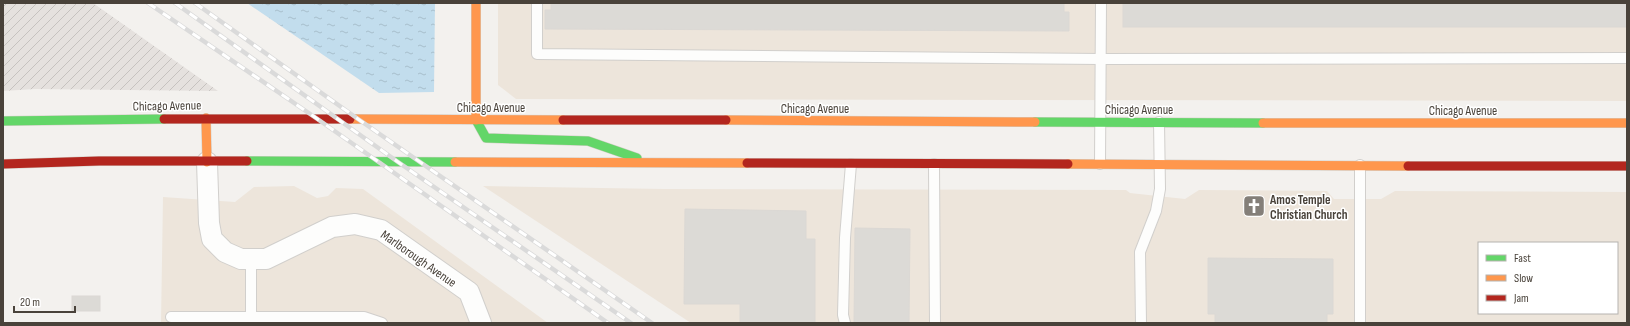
<svg xmlns="http://www.w3.org/2000/svg" width="1630" height="326" viewBox="0 0 1630 326" font-family="'Sofia Sans Condensed',sans-serif">
  <defs>
    <pattern id="industrial-furrows" width="10" height="10" patternUnits="userSpaceOnUse"><rect width="10" height="10" fill="#e5e1de"/><path d="M-1 1l2-2M0 10L10 0M9 11l2-2" fill="none" stroke="#c6c2bf"/></pattern>
    <pattern id="water-ripples" width="26" height="14" patternUnits="userSpaceOnUse"><rect width="26" height="14" fill="#c2dded"/><path d="M2 4q2-2 4 0t4 0M15 11q2-2 4 0t4 0" fill="none" stroke="#a8bfcc"/></pattern>
  </defs>
  <rect width="100%" height="100%" fill="#f3f1ee"/>
  <!-- commercial -->
  <g fill="#ede5db" fill-rule="evenodd">
    <path d="M498,3H1627V101L516,99L498,85Z"/>
    <path d="M294,186L317,198L328,196L336,188L363,189L548,323H161L163,197L235,202L254,187Z"/>
    <path d="M483,186L664,189L1126,190L1130,193L1185,199L1199,190L1327,191L1334,199H1381L1395,191L1627,192V323H691ZM1479,243H1617V313H1479Z"/>
  </g>
  <!-- industrial -->
  <path fill="url(#industrial-furrows)" d="M3,3H93L218,91L35,89L3,91Z"/>
  <!-- water -->
  <path fill="url(#water-ripples)" d="M247,3H435L434,92L379,93Z"/>
  <!-- building -->
  <g fill="#dcdad6" stroke="#dbd8d4">
    <path d="M551,3H1064V12H1069V31L545,29V10H551Z"/>
    <rect x="1123" y="3" width="504" height="24"/>
    <path d="M685,209L806,211V239H815V323H740V304H684Z"/>
    <path d="M855,228L910,229L909,323H854Z"/>
    <path d="M1208,258L1333,259V314H1327V323H1215V314H1208Z"/>
    <rect x="72" y="296" width="28" height="15"/>
  </g>
  <g fill="none" stroke-linecap="round" stroke-linejoin="round">
    <!-- lane casing -->
    <g stroke="#d1cfcc" stroke-width="12">
      <g id="lane">
        <path d="M537,3V54L1101,59L1627,58"/>
        <path d="M934,164L935,323"/>
        <path d="M1100,164L1101,3"/>
        <path d="M1360,165V323"/>
        <path d="M251,259V317"/>
        <path d="M171,317H364L382,323"/>
        <path d="M845,323L843,315L845,238L851,164"/>
        <path d="M1141,323L1140,252L1156,211L1160,189L1159,122"/>
      </g>
    </g>
    <!-- street casing -->
    <g stroke="#d1cfcc" stroke-width="22">
      <path id="street" d="M207,162L209,223L212,239L225,252L241,259H266L332,227L355,224L381,230L469,292L481,323"/>
    </g>
    <!-- fast casing -->
    <g stroke="#d2cdc5" stroke-width="10">
      <g id="fast">
        <path d="M476,120L486,138L588,141L637,158"/>
        <path d="M3,121L164,119"/>
        <path d="M1035,122L1263,123"/>
        <path d="M247,161L455,162"/>
      </g>
    </g>
    <!-- slow casing -->
    <g stroke="#d2cdc5" stroke-width="10">
      <g id="slow">
        <path d="M476,3V120"/>
        <path d="M206,118L207,162"/>
        <path d="M350,119L563,120"/>
        <path d="M726,120L1035,122"/>
        <path d="M1263,123H1627"/>
        <path d="M455,162L747,163"/>
        <path d="M1068,164L1408,166"/>
      </g>
    </g>
    <!-- jam casing -->
    <g stroke="#d2cdc5" stroke-width="10">
      <g id="jam">
        <path d="M164,119H350"/>
        <path d="M563,120H726"/>
        <path d="M747,163L1068,164"/>
        <path d="M3,164L99,161H247"/>
        <path d="M1408,166H1627"/>
      </g>
    </g>
    <!-- lane -->
    <use href="#lane" stroke="#fdfdfc" stroke-width="10"/>
    <!-- street -->
    <use href="#street" stroke="#fdfdfc" stroke-width="20"/>
    <!-- fast -->
    <use href="#fast" stroke="#63d668" stroke-width="9"/>
    <!-- slow -->
    <use href="#slow" stroke="#ff974d" stroke-width="9"/>
    <!-- jam -->
    <use href="#jam" stroke="#b3261e" stroke-width="9"/>
    <!-- rail casing -->
    <g stroke="#dadada" stroke-width="4.5">
      <g id="rail">
        <path d="M148,3L316,118L608,323"/>
        <path d="M175,3L398,162L631,323"/>
        <path d="M195,3L358,119L652,323"/>
      </g>
    </g>
    <!-- rail -->
    <use href="#rail" stroke="#fff" stroke-width="3" stroke-dasharray="9" stroke-linecap="butt"/>
  </g>
  <!-- icons -->
  <defs>
    <g id="church-square" transform="scale(1.15)"><rect x="-9" y="-9" width="18" height="18" rx="4" fill="#847f79" stroke="#fff"/><path d="M-1.2-6h2.4v3.5h3.3v2.4h-3.3V6h-2.4V-.1h-3.3v-2.4h3.3Z" fill="#fff"/></g>
  </defs>
  <g fill-rule="evenodd">
    <use href="#church-square" x="1254" y="206"/>
  </g>
  <g text-anchor="middle" stroke-width="3" stroke-linejoin="round" paint-order="stroke">
    <!-- street labels -->
    <g font-size="13" fill="#49423a" stroke="#fff">
      <text transform="translate(167 105) rotate(-1)" y="5">Chicago Avenue</text>
      <text x="491" y="112">Chicago Avenue</text>
      <text x="815" y="113">Chicago Avenue</text>
      <text x="1139" y="114">Chicago Avenue</text>
      <text x="1463" y="115">Chicago Avenue</text>
      <text transform="translate(419 258) rotate(35)" y="5">Marlborough Avenue</text>
    </g>
    <!-- poi labels -->
    <g font-size="13" font-weight="bold" fill="#49423a" stroke="#fff" text-anchor="start">
      <text x="1270" y="204">Amos Temple<tspan x="1270" dy="15">Christian Church</tspan></text>
    </g>
  </g>
  <!-- border -->
  <rect width="1630" height="326" fill="none" stroke="#49423a" stroke-width="8"/>
  <!-- legend -->
  <rect x="1478" y="242" width="140" height="72" fill="#ffffff" stroke="#b6b3b0"/>
  <rect x="1486" y="255" width="20" height="6" fill="#63d668" stroke="#b6b3b0"/>
  <text x="1514" y="262" font-size="12" fill="#49423a">Fast</text>
  <rect x="1486" y="275" width="20" height="6" fill="#ff974d" stroke="#b6b3b0"/>
  <text x="1514" y="282" font-size="12" fill="#49423a">Slow</text>
  <rect x="1486" y="295" width="20" height="6" fill="#b3261e" stroke="#b6b3b0"/>
  <text x="1514" y="302" font-size="12" fill="#49423a">Jam</text>
  <!-- scale -->
  <path d="M14 306v6h61v-6" fill="none" stroke="#49423a" stroke-width="2"/>
  <text x="20" y="306" font-size="12" fill="#49423a" stroke="#ffffff" stroke-width="3" paint-order="stroke">20 m</text>
</svg>
